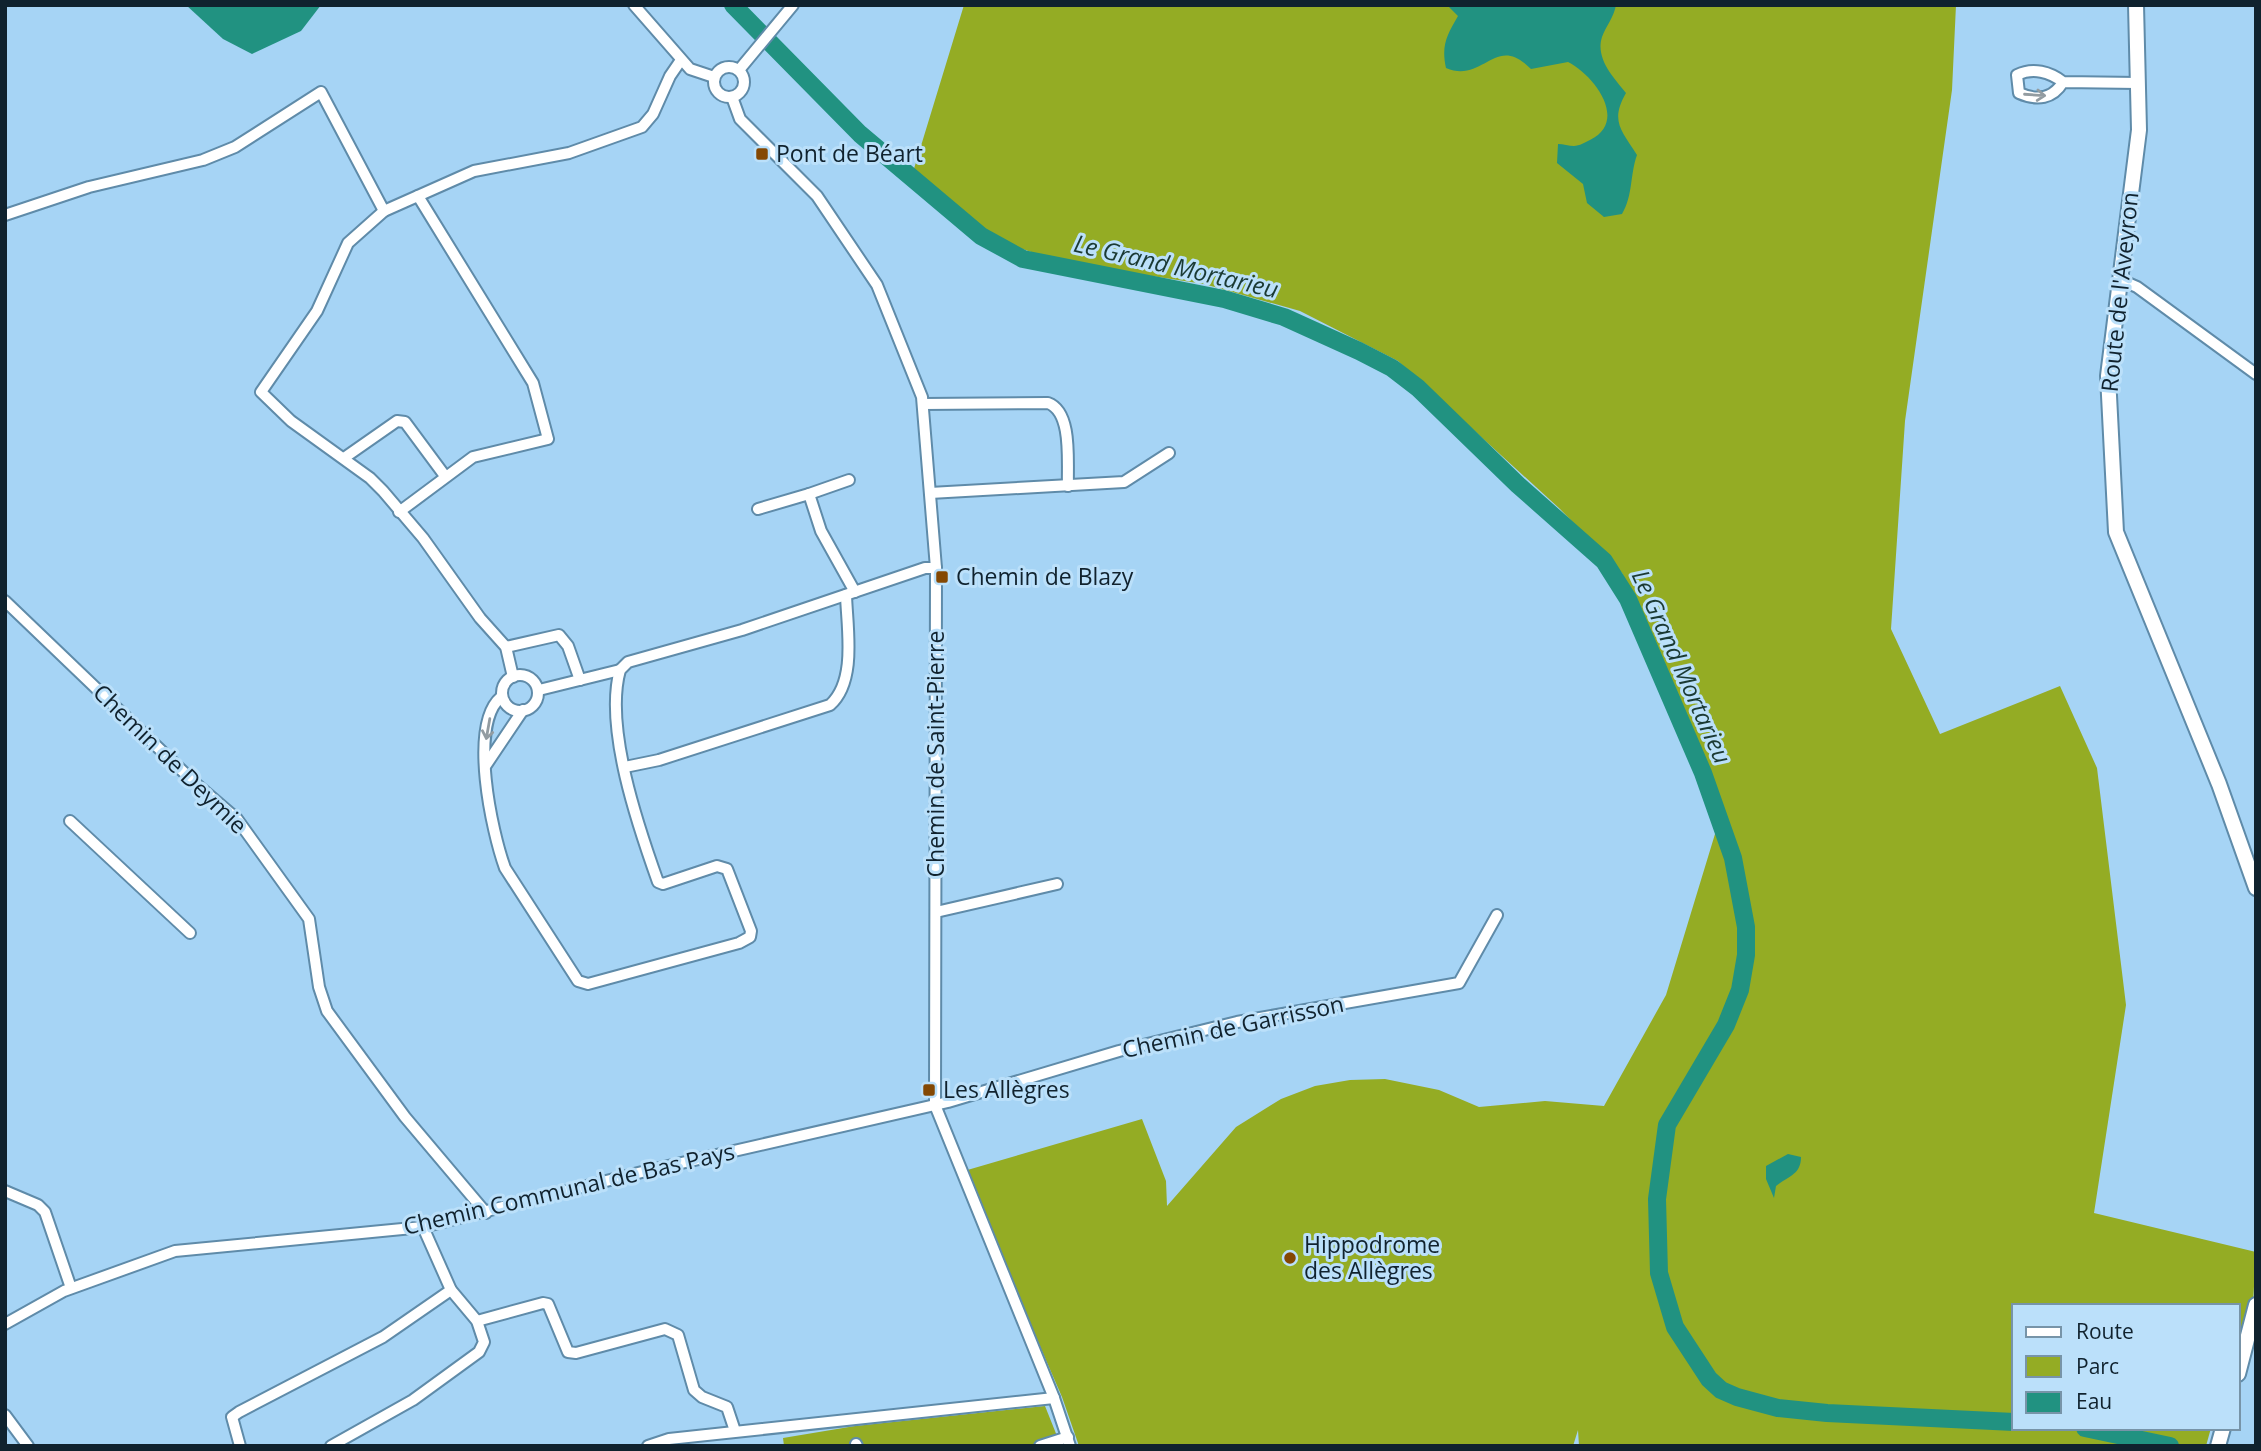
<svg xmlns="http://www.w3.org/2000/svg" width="2261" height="1451" viewBox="0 0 2261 1451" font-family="'Open Sans',sans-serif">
  <rect width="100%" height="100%" fill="#a6d4f5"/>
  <!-- green -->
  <g fill="#94ac24">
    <path d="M964,5H1956L1952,90L1905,421L1891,629L1940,734L2060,686L2097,768L2126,1005L2094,1213L2256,1252L2253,1304L2238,1348V1306H2014V1428H2211L2206,1446H1579L1578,1430L1573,1446H1079L1062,1397L964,1171L1142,1119L1166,1181L1167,1206L1236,1127L1281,1099L1315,1086L1350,1080L1385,1079L1439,1090L1479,1107L1545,1101L1604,1106L1666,995L1715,834L1717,790L1622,573L1560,509L1398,361L1300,311L1204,284L1060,262L997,240L913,172Z"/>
    <path d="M1045,1406L1061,1446H784L783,1438L855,1426Z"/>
  </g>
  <!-- water -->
  <g fill="#219281">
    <path d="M186,5H321L301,31L252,54L223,39Z"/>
    <path d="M1447,5H1616C1614,17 1606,26 1602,37C1595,59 1614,78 1626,93C1610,121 1621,130 1637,155C1630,174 1633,196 1622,214L1604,217L1587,203L1583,184L1557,163L1558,144C1563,144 1569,146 1574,146C1579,146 1586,142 1590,140C1629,121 1594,75 1568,62L1531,69C1495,32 1484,84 1446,68C1441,45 1447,35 1458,16Z"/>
    <path d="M1788,1154L1801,1157C1801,1175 1788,1176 1776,1186L1774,1198L1766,1179V1166Z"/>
  </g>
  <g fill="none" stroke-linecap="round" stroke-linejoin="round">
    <!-- river -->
    <g stroke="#219281" stroke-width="18">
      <path d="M733,5L860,134L981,236L1023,259L1224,299L1284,317L1359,351L1392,368L1418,388L1518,485L1604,561L1628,599L1703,773L1733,858L1746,927V955L1740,990L1726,1025L1667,1125L1657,1199L1659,1273L1675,1327L1709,1379L1721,1390L1737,1397L1778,1408L1827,1413L2014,1422"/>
      <path d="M2085,1428L2170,1446"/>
    </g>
    <!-- street casing -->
    <g stroke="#5f8ba9" stroke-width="14">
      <g id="street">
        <path d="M634,5L690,69L714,77"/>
        <circle cx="729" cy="82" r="15"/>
        <path d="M739,70L793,5"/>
        <path d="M2063,82C2053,99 2037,101 2019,93L2017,75C2033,67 2050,72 2063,82L2138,83"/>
        <path d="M732,97L740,119L817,196L877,285L922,397L936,568L935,1105L1054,1398L1070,1446"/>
        <path d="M384,211L348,243L317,311L261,392L291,421L370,478L383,491L423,538L480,618L506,647L513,677"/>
        <path d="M5,215L89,187L203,160L235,147L321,92L384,211L474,171L569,153L642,127L653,114L670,76L681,60"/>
        <path d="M2121,280L2137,287L2256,374"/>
        <path d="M923,404L1048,403C1073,412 1067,463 1068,486"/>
        <path d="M344,458L397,421L405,422L445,476"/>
        <path d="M930,493L1124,482L1169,453"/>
        <path d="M809,494L849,480"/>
        <path d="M758,509L809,494L821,531L855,592"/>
        <path d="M399,512L473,457L548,439L533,383L418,196"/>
        <path d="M5,601L195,783L237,819L309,919L319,987L327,1011L405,1117L486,1213"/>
        <path d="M506,647L559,635L568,646L580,680"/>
        <circle cx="520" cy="693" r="18"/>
        <path d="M539,690L620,670"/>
        <path d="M501,697C468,725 492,832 505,868L578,981L588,984L739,943L750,937L751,931L727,869L717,866L663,884L658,882C638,826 604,727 620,670L628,662L742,630L925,568H936"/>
        <path d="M486,765L523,710"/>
        <path d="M625,767L659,760L830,705C857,681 847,628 846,595"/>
        <path d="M70,821L190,933"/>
        <path d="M936,912L1057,884"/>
        <path d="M5,1191L38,1205L45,1212L71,1288"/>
        <path d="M477,1321L543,1303L548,1304L568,1352L576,1353L665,1329L678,1335L694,1390L702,1397L727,1407L735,1431"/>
        <path d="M5,1324L64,1291L175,1251L423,1227L642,1172L948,1102L1119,1051L1237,1022L1459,983L1497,915"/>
        <path d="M5,1415L28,1446"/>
        <path d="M856,1444L857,1446"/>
        <path d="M240,1446L232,1417L239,1412L383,1337L451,1290"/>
        <path d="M331,1446L413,1400L479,1352L484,1342L477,1321L451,1290L423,1227"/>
        <path d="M648,1446L669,1439L1054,1398"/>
        <path d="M1040,1446L1068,1437"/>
      </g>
    </g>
    <!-- secondary casing -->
    <g stroke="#5f8ba9" stroke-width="18">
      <g id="secondary">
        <path d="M2136,5L2139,130L2108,376L2116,532L2219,784L2256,888"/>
        <path d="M2238,1374L2256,1305"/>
        <path d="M2218,1446L2223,1428"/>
      </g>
    </g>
    <!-- street -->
    <use href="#street" stroke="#fff" stroke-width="10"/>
    <!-- secondary -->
    <use href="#secondary" stroke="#fff" stroke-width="14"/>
  </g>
  <!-- one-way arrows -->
  <defs><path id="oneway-shaft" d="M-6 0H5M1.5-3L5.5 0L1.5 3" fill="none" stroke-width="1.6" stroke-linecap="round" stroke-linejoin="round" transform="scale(1.75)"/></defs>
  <g stroke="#939ca1">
    <use href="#oneway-shaft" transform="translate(2035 95) rotate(4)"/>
    <use href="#oneway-shaft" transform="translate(488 729) rotate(100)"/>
  </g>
  <!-- markers -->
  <g fill="#844803" stroke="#bbe0fa" stroke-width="2.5">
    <rect x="755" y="147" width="14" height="14" rx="3.5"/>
    <rect x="935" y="570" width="14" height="14" rx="3.5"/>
    <rect x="922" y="1083" width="14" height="14" rx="3.5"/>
    <circle cx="1290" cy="1258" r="7"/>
  </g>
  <g text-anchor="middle" stroke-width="6" stroke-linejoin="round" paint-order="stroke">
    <!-- poi labels -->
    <g font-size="23" fill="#10222e" stroke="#bbe0fa" text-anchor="start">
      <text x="776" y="162">Pont de Béart</text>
      <text x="956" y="585">Chemin de Blazy</text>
      <text x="943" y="1098">Les Allègres</text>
      <text x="1304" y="1253">Hippodrome<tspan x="1304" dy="26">des Allègres</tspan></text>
    </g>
    <!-- street labels -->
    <g font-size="23" fill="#10222e" stroke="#bbe0fa">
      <text transform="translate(2120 292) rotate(-84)" y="8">Route de l'Aveyron</text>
      <text transform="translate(936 754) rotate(-90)" y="8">Chemin de Saint-Pierre</text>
      <text transform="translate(170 759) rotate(44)" y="8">Chemin de Deymie</text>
      <text transform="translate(1233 1027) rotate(-12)" y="8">Chemin de Garrisson</text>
      <text transform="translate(569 1189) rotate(-13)" y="8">Chemin Communal de Bas Pays</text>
    </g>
    <!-- water labels -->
    <g font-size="24" font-style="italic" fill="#1b3a34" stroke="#bbe0fa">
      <text transform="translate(1176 267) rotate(13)" y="8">Le Grand Mortarieu</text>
      <text transform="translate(1681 667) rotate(66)" y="8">Le Grand Mortarieu</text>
    </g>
  </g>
  <!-- border -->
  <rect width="2261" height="1451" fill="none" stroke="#10222e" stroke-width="14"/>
  <!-- legend -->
  <rect x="2012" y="1304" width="228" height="126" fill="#bbe0fa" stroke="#7794a8" stroke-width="2"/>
  <rect x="2026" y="1327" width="35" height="10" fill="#ffffff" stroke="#7794a8" stroke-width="2"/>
  <text x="2076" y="1339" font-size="21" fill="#10222e">Route</text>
  <rect x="2026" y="1356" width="35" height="21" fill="#94ac24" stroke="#7794a8" stroke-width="2"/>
  <text x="2076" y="1374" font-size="21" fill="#10222e">Parc</text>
  <rect x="2026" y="1392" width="35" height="21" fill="#219281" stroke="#7794a8" stroke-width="2"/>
  <text x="2076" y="1409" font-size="21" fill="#10222e">Eau</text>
</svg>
